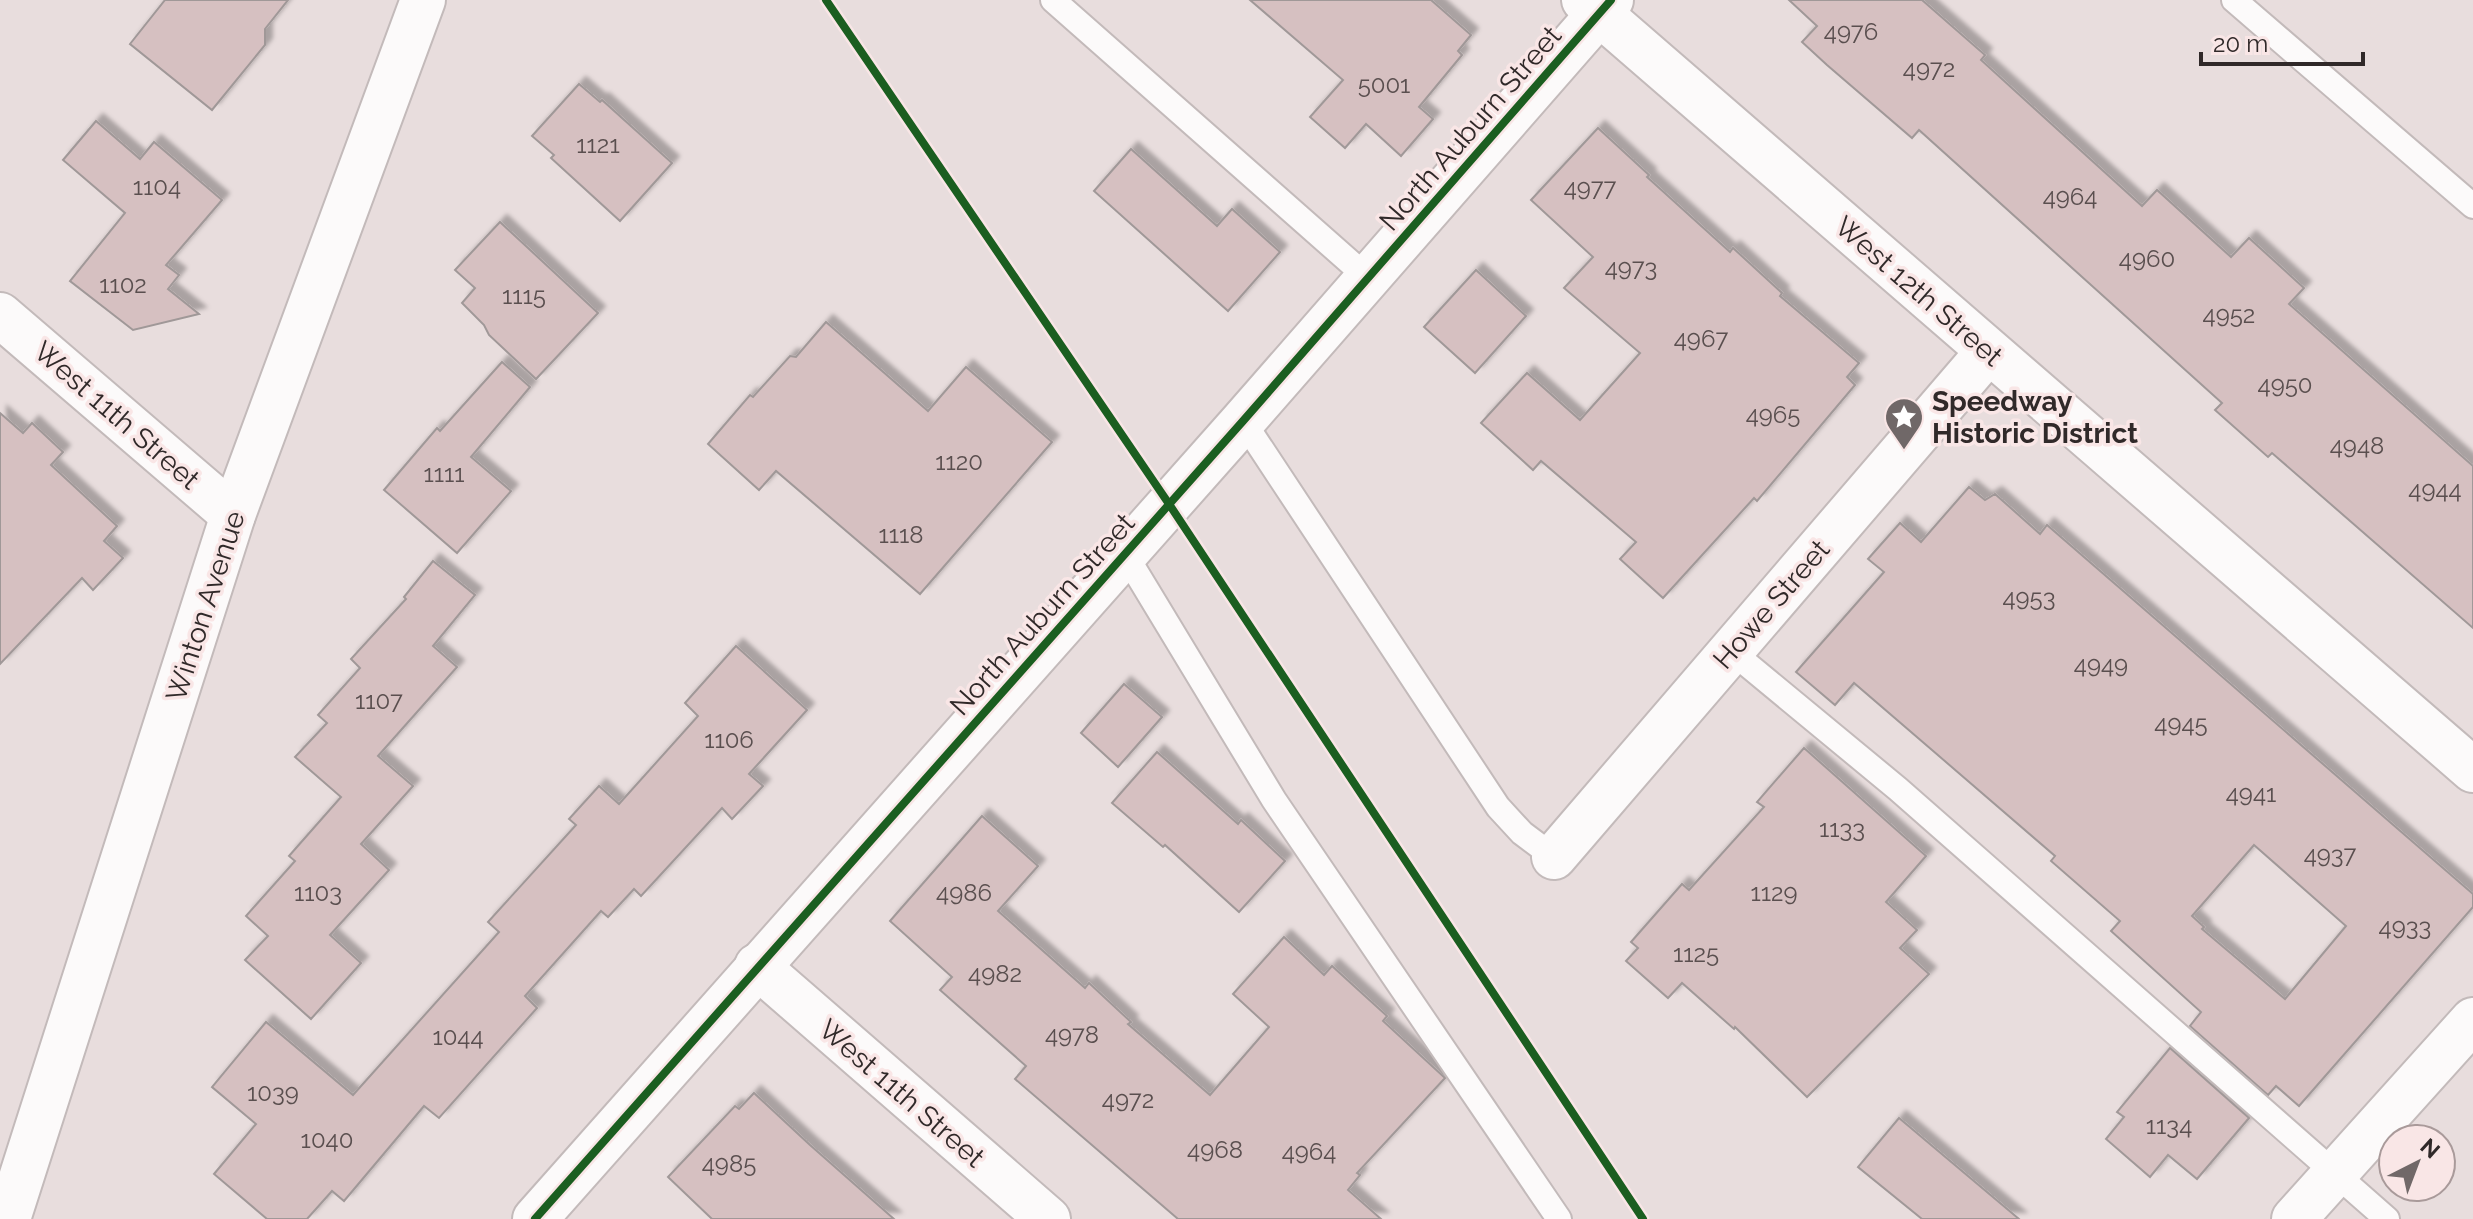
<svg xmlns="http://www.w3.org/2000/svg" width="2473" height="1219" viewBox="0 0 2473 1219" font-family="Raleway,sans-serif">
  <defs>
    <filter id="shadow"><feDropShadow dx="7" dy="-7" stdDeviation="2" flood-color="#0004"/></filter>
  </defs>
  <rect width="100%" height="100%" fill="#e8dddd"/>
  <!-- building -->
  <g fill="#d6c0c1" stroke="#a09898" stroke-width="2" fill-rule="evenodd" filter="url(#shadow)">
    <path d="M165,0H288L265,29V45L212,110L130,44Z"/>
    <path d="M1250,0H1431L1471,35L1458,51L1462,55L1419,107L1433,119L1401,156L1366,124L1345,148L1310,117L1343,80Z"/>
    <path d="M1789,0H1922L1985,55L1981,60L2142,206L2157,190L2231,257L2249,238L2304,288L2289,304L2473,466V628L2272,453L2268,457L2215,410L2222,403L1919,130L1912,138L1827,65L1802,42L1817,26Z"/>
    <path d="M579,84L600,102L602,100L672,163L620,221L551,158L554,155L532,136Z"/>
    <path d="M96,121L140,159L154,142L222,200L166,265L179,275L168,289L199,314L133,330L70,281L125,213L63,160Z"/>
    <path d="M1598,128L1649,175L1647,177L1730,252L1733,248L1782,293L1780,296L1859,363L1847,377L1855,385L1757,501L1754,498L1663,598L1620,559L1636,542L1541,461L1533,470L1481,423L1527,373L1580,420L1640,353L1564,288L1593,257L1531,200Z"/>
    <path d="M1131,149L1217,226L1232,209L1280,252L1228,311L1094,191Z"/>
    <path d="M500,222L598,313L536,379L489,335L484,325L462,303L475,288L455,270Z"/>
    <path d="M1476,270L1526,316L1475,373L1424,327Z"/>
    <path d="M826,322L928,411L966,367L1052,442L920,594L776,471L759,490L708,444L750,395L753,397L790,356L796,357Z"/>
    <path d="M502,362L530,387L471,457L511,491L457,553L384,490L437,428L440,431Z"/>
    <path d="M0,413L23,433L32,423L63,452L51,465L117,526L104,541L123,558L93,590L82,578L0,664Z"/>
    <path d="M1969,487L1985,500L1995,494L2040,534L2047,525L2473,894V907L2299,1106L2276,1086L2268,1095L2190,1026L2201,1012L2111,931L2120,921L2051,861L2055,856L1932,750L1854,683L1835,705L1796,672L1884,572L1868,559L1900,523L1921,542ZM2254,845L2346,926L2285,999L2202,929L2204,927L2192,916Z"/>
    <path d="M433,561L475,595L433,646L457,667L378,756L413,786L361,844L389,870L330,935L361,963L311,1019L245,960L268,936L246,916L295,861L289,856L341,797L295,757L327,723L318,715L360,668L351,659L406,599L404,597Z"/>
    <path d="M736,646L807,710L749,774L763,786L732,819L722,808L641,896L634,889L608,917L601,911L525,996L537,1008L439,1118L424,1106L344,1201L332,1191L307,1219H267L214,1174L256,1124L212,1087L266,1022L353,1095L499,932L488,922L576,825L569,819L599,786L619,804L698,716L685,703Z"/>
    <path d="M1124,684L1162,717L1118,767L1081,733Z"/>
    <path d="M1804,748L1926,856L1886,902L1917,930L1900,948L1929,974L1807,1097L1735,1027L1734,1029L1682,983L1668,998L1626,961L1638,948L1631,942L1682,884L1689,890L1764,807L1757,802Z"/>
    <path d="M1157,752L1238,824L1241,820L1285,861L1239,912L1165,845L1163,847L1112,803Z"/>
    <path d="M982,816L1038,866L998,911L1085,988L1089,983L1131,1022L1128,1024L1210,1095L1269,1027L1233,994L1284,937L1324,975L1332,966L1387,1016L1383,1021L1445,1078L1357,1173L1360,1175L1348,1190L1381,1219H1178L1015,1079L1026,1066L940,990L952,977L890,921Z"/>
    <path d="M2170,1048L2249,1118L2197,1179L2168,1155L2150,1177L2106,1139L2124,1117L2117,1112Z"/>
    <path d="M754,1093L810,1145L894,1219H712L668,1177L735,1106L739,1109Z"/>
    <path d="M1899,1118L2019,1219H1922L1858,1167Z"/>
  </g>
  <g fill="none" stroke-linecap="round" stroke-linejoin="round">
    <!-- service casing -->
    <g stroke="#c3baba" stroke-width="28">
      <g id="service">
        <path d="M1053,0L1368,278"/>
        <path d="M2234,0L2473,206"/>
        <path d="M1243,421L1498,807L1522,833L1554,857"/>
        <path d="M1125,554L1274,800L1559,1219"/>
        <path d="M1731,651L1898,789L2387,1219"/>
      </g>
    </g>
    <!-- minor casing -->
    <g stroke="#c3baba" stroke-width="48">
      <g id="minor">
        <path d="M1584,0L2473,770"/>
        <path d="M0,315L233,515"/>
        <path d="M1554,857L1988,352"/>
        <path d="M757,966L1048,1219"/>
        <path d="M8,1219L233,515L423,0"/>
        <path d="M535,1219L1243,421L1611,0"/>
        <path d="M2294,1219L2473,1020"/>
      </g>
    </g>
    <!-- service -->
    <use href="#service" stroke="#fcfafa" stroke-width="24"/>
    <!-- minor -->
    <use href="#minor" stroke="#fcfafa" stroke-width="44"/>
    <!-- cycleway casing -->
    <g stroke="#f9e6e6" stroke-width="13">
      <g id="cycleway">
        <path d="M826,0L1169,504L1643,1219"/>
        <path d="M535,1219L1243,421L1611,0"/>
      </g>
    </g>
    <!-- cycleway -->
    <use href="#cycleway" stroke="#1b5e20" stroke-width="8"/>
  </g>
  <!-- icons -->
  <defs>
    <g id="sight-pin" transform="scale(2)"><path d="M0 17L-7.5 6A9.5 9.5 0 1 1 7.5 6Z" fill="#706868" stroke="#f9e6e6"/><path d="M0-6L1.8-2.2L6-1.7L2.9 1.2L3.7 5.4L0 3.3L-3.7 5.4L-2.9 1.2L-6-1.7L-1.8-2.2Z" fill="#fff"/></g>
  </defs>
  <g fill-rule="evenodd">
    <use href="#sight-pin" x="1904" y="417"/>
  </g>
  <g text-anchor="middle" stroke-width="7" stroke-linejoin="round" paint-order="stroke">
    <!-- number labels -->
    <g font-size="24" fill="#5a4f4f">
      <text x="1851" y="40">4976</text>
      <text x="1929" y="77">4972</text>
      <text x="1384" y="93">5001</text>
      <text x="598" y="153">1121</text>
      <text x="157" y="195">1104</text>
      <text x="1590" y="196">4977</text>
      <text x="2070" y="205">4964</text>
      <text x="2147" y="267">4960</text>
      <text x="1631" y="276">4973</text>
      <text x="123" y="293">1102</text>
      <text x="524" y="304">1115</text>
      <text x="2229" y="323">4952</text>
      <text x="1701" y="347">4967</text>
      <text x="2285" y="393">4950</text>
      <text x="1773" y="423">4965</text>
      <text x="2357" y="454">4948</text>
      <text x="959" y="470">1120</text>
      <text x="444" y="482">1111</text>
      <text x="2435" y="498">4944</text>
      <text x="901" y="543">1118</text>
      <text x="2029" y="606">4953</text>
      <text x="2101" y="673">4949</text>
      <text x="379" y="709">1107</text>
      <text x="2181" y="732">4945</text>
      <text x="729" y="748">1106</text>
      <text x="2251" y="802">4941</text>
      <text x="1842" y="837">1133</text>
      <text x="2330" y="863">4937</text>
      <text x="318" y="901">1103</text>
      <text x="964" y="901">4986</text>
      <text x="1774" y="901">1129</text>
      <text x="2405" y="935">4933</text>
      <text x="1696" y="962">1125</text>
      <text x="995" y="982">4982</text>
      <text x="1072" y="1043">4978</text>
      <text x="458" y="1045">1044</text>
      <text x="273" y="1101">1039</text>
      <text x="1128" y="1108">4972</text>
      <text x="2169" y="1134">1134</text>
      <text x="327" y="1148">1040</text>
      <text x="1215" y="1158">4968</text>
      <text x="1309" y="1160">4964</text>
      <text x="729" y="1172">4985</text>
    </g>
    <!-- street labels -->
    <g font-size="28" fill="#302929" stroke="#f9e6e6">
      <text transform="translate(1470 128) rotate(-49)" y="10">North Auburn Street</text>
      <text transform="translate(1919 291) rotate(41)" y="10">West 12th Street</text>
      <text transform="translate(117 415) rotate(41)" y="10">West 11th Street</text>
      <text transform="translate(1771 604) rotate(-49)" y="10">Howe Street</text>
      <text transform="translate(205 606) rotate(-72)" y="10">Winton Avenue</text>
      <text transform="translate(1042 614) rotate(-48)" y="10">North Auburn Street</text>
      <text transform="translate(902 1093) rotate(41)" y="10">West 11th Street</text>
    </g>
    <!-- poi labels -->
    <g font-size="28" font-weight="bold" fill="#302929" stroke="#f9e6e6" text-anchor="start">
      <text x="1932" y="411">Speedway<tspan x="1932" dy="32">Historic District</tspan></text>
    </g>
  </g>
  <!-- north arrow -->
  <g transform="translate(2417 1163) rotate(42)"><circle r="38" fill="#f9e6e6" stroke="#a99a9a" stroke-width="2"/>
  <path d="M0-6L14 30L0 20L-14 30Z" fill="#706868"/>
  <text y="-12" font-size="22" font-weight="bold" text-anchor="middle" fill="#302929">N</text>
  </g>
  <!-- scale -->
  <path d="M2201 52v12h162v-12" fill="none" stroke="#302929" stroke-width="4"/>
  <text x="2213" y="52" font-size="24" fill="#302929" stroke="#f9e6e6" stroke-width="6" paint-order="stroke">20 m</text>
</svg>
